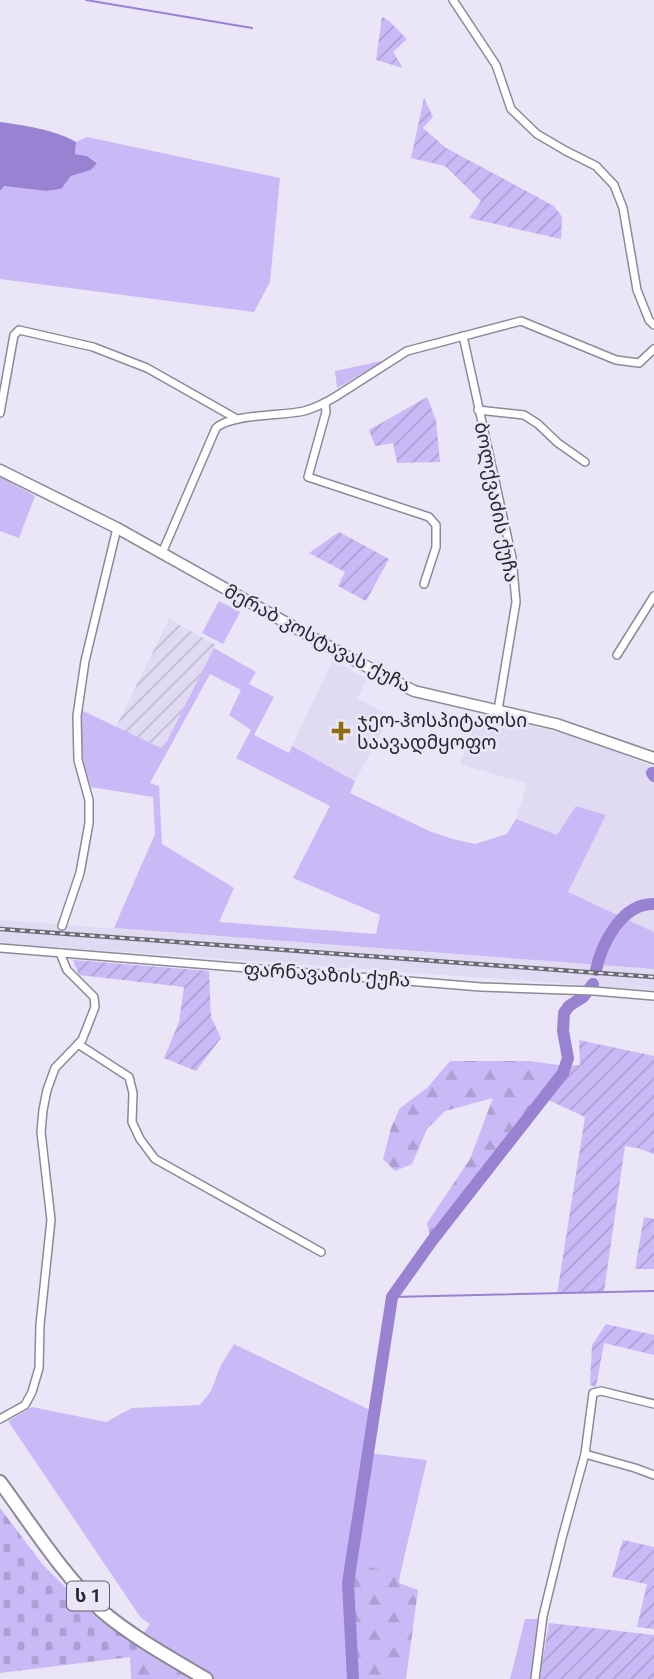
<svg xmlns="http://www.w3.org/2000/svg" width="654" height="1679" viewBox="0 0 654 1679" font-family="Roboto,'Noto Sans Georgian',sans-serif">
  <defs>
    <pattern id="industrial-furrows" width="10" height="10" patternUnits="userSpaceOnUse" patternTransform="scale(1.75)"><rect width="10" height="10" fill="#e0daf3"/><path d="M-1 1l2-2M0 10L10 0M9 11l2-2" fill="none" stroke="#c0bbd1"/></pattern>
    <pattern id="forest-firs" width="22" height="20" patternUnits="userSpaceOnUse" patternTransform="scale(1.75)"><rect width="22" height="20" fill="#c9b9f6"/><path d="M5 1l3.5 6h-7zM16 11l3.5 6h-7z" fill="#ad9fd3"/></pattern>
    <pattern id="cemetery-stones" width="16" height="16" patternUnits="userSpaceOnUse" patternTransform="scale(1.75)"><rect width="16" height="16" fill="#c9b9f6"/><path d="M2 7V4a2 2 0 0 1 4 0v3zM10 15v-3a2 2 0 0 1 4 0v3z" fill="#ad9fd3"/></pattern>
    <pattern id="garden-furrows" width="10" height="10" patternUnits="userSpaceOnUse" patternTransform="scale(1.75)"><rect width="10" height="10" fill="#c9b9f6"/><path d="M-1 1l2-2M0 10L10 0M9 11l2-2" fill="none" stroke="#ad9fd3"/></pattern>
  </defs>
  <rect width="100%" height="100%" fill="#eae6f7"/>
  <!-- built -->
  <g fill="#e0daf3">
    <path d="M333,660L367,679L357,698L390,716L355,781L292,746Z"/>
    <path d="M479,713L564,734L618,752L654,767V932L568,892L606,815L577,806L557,835L516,819L527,784L460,764Z"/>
    <path d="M0,920L654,969V990L0,943Z"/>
  </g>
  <!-- industrial -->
  <path fill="url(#industrial-furrows)" d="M169,619L216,645L163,749L116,727Z"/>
  <!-- grass -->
  <g fill="#c9b9f6" fill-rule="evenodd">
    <path d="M87,137L280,178L270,282L254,312L0,279V191L4,186L46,191L61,189L71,176L91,170L97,162L87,156L75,154L76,142Z"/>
    <path d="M386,360L337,388L335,371Z"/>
    <path d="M0,477L35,496L19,538L0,531Z"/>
    <path d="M219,601L240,612L223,644L202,633Z"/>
    <path d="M214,648L256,672L249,684L274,697L254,735L289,753L292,746L355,781L350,793L429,831L453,839L475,844L507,834L516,819L557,835L576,806L606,815L568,892L654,932V969L114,928L155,834L153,797L91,787L82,757L81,710L163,749ZM210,674L241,690L229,715L251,730L236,758L330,806L293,878L380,915L376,934L219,922L234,888L162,844L159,786L150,783Z"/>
    <path d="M234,1344L374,1412L368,1453L427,1460L400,1575L351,1563L348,1583L353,1679H211L142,1636L150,1624L141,1618L8,1421L32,1407L106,1422L132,1408L200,1405L211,1391L221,1365Z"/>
    <path d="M525,1619H539L531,1679H510Z"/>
  </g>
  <!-- forest -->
  <g fill="url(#forest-firs)">
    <path d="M450,1061H529L566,1066L559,1079L431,1242L427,1223L470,1159L493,1098L445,1111L427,1129L412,1164L395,1171L383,1159L391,1128L400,1108L427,1088Z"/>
    <path d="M351,1562L400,1575L399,1583L418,1590L406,1679H353L348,1583Z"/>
    <path d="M139,1648L191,1679H131L130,1657Z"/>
  </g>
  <!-- cemetery -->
  <path fill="url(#cemetery-stones)" d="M0,1508L43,1565L98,1619L139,1648L130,1657L0,1673Z"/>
  <!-- garden -->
  <g fill="url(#garden-furrows)">
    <path d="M382,17L389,21L407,39L393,52L403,68L376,60Z"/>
    <path d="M424,98L433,117L423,128L446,148L554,206L562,217L561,239L469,218L481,201L445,166L411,158Z"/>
    <path d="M427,397L436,420L440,462L397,463L393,443L375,446L369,430Z"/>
    <path d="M339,532L389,559L366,601L338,586L345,572L309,553Z"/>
    <path d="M73,960L209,971L211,1017L221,1038L196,1071L164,1058L179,1022L184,987L79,975Z"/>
    <path d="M579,1040L654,1056V1154L637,1148L625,1146L604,1292L557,1294L585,1117L544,1098L563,1073L566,1066L580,1065Z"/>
    <path d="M644,1217L654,1219V1269H635Z"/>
    <path d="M606,1324L654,1335V1355L604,1343L596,1387L590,1385L592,1345Z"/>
    <path d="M623,1540L654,1547V1629L637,1627L647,1584L612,1577Z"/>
    <path d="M549,1623L654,1635V1679H539Z"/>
  </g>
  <!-- water -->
  <path fill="#9982d2" d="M0,122C23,125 56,130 76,142L75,154L87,156L97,163L91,170L71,176L61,189L46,191L4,186L0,191Z"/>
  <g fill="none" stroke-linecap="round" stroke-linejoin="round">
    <!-- stream -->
    <g stroke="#9982d2" stroke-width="2">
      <path d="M86,0L252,28"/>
      <path d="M392,1297L654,1291"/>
    </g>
    <!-- river -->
    <g stroke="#9982d2" stroke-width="12">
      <path d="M652,773L654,776"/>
      <path d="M596,970C602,943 622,903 654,904"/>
      <path d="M353,1679L348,1583L392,1297L431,1242L563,1073L568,1058L563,1031L564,1013L569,1006L583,997L593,984"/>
    </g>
    <!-- street casing -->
    <g stroke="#8d8999" stroke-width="10">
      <g id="street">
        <path d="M453,0L496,65L511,109L537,134L566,151L596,166L614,185L623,208L637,290L649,320L654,325"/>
        <path d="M463,336L512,558L516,602L498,710"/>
        <path d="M325,403L326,412L308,477L429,517L436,525V547L424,584"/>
        <path d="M478,410L524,415L538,424L558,443L585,462"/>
        <path d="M0,413L14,335L19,330L93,347L147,368L237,419"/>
        <path d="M162,553L216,428C230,414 283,416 304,411C315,408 325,403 335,397L407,351L521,321L616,360L639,363L654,349"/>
        <path d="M617,655L654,596"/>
        <path d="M62,926L80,873L89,823V800L78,760L77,716L85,661L117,528"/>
        <path d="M0,948L481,987L594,991L654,996"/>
        <path d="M78,1044L129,1077L133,1093L132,1122L140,1139L155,1159L321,1252"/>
        <path d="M0,1419L25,1405L32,1392L39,1368L40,1325L51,1220L41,1132L43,1110L47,1090L55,1068L82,1040L95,1007L94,997L67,970L60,953"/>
        <path d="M585,1454L635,1468L654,1475"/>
        <path d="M535,1679L543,1616L562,1538L585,1454L593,1393L601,1391L654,1404"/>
      </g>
    </g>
    <!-- secondary casing -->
    <g stroke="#8d8999" stroke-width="13">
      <path id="secondary" d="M0,470L117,528L335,650L414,691L556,724L654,758"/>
    </g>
    <!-- highway casing -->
    <g stroke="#8d8999" stroke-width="16">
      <path id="highway" d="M0,1482C31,1524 64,1577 103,1612C134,1638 171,1658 206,1679"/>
    </g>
    <!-- street -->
    <use href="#street" stroke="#fff" stroke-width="7"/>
    <!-- secondary -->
    <use href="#secondary" stroke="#fff" stroke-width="10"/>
    <!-- highway -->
    <use href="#highway" stroke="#fff" stroke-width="12"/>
    <!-- rail casing -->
    <g stroke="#6c6973" stroke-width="4.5">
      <path id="rail" d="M0,929L654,977"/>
    </g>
    <!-- rail -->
    <use href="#rail" stroke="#eae6f7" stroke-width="2" stroke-dasharray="5" stroke-linecap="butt"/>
  </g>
  <!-- markers -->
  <path fill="#8e6d11" stroke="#eae6f7" stroke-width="2.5" d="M337.5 720.5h7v7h7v7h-7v7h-7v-7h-7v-7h7z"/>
  <g text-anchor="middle" stroke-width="5" stroke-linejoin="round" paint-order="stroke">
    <!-- shield labels -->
    <rect fill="#eae6f7" stroke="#63606a" stroke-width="2" x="67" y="1581.5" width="42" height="29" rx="5"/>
    <g font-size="18" font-weight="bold" fill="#29272e">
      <text x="88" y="1602">ს 1</text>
    </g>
    <!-- street labels -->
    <g font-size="19" fill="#29272e" stroke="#eae6f7">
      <text transform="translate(497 502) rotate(79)" y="7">ბოლქვაძის ქუჩა</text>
      <text transform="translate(318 638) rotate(28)" y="7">მერაბ კოსტავას ქუჩა</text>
      <text transform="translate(327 974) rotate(4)" y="7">ფარნავაზის ქუჩა</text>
    </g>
    <!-- poi labels -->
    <g font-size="19" fill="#29272e" stroke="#eae6f7" text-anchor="start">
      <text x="357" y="727">ჯეო-ჰოსპიტალსი<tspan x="357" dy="22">საავადმყოფო</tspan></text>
    </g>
  </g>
</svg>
